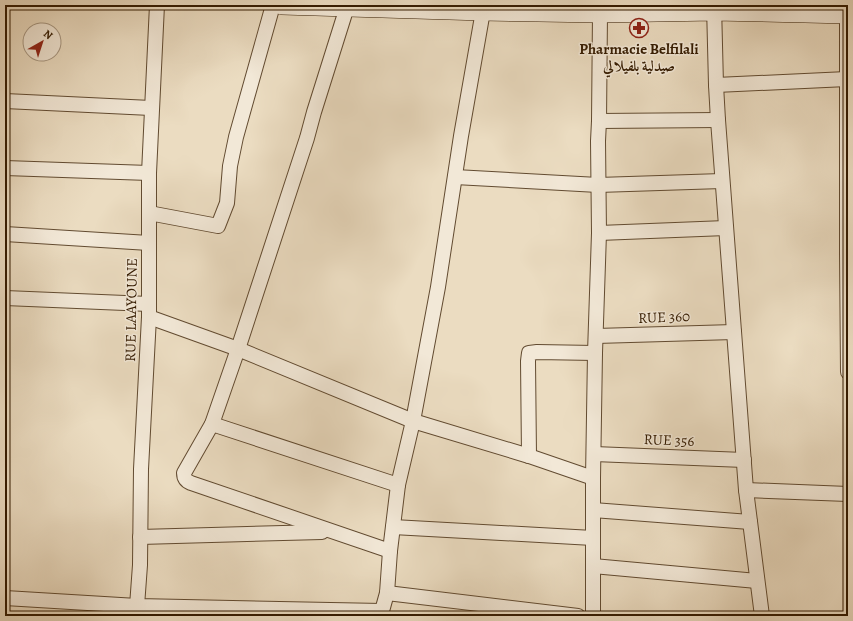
<svg xmlns="http://www.w3.org/2000/svg" width="853" height="621" viewBox="0 0 853 621" font-family="Alegreya,Amiri,serif">
  <rect width="100%" height="100%" fill="#ebdcc1"/>
  <filter id="stains"><feTurbulence type="fractalNoise" baseFrequency=".005" numOctaves="4"/><feColorMatrix values="0 0 0 0 .2 0 0 0 0 .09 0 0 0 0 .02 0 0 0 .5 -.17"/></filter>
  <radialGradient id="worn" r=".72"><stop offset=".6" stop-color="#630" stop-opacity="0"/><stop offset="1" stop-color="#630" stop-opacity=".3"/></radialGradient>
  <g fill="none" stroke-linecap="round" stroke-linejoin="round">
    <!-- minor casing -->
    <g stroke="#624b31" stroke-width="16">
      <g id="minor">
        <path d="M714,5L716,85L718,120L746,490L762,616"/>
        <path d="M347,7L314,112L307,138L238,349L212,424L184,473C184,479 186,481 191,483L390,551"/>
        <path d="M847,14V253L848,372"/>
        <path d="M716,85L847,79"/>
        <path d="M5,101L151,108"/>
        <path d="M599,121L718,120"/>
        <path d="M5,168L149,173"/>
        <path d="M455,177L598,185L722,181"/>
        <path d="M149,213L218,226L227,203L230,166L236,137L273,5"/>
        <path d="M599,233L726,228"/>
        <path d="M5,234L149,243"/>
        <path d="M5,298L149,304"/>
        <path d="M149,317L238,349L413,421L529,456L593,478"/>
        <path d="M596,336L734,332"/>
        <path d="M212,424L398,485"/>
        <path d="M594,454L744,460"/>
        <path d="M529,456L528,361L529,353L537,352L595,353"/>
        <path d="M746,490L848,494"/>
        <path d="M593,510L750,522"/>
        <path d="M393,527L593,538"/>
        <path d="M140,537L322,532"/>
        <path d="M593,566L757,581"/>
        <path d="M387,593L578,616"/>
        <path d="M5,598L137,606L382,611"/>
        <path d="M135,616L137,606L140,565L141,469L149,317V173L157,5"/>
        <path d="M382,616V611L387,593L390,551L398,485L413,421L438,287L461,136L483,11"/>
        <path d="M593,616V478L595,353L599,233L598,141L599,121L600,13"/>
      </g>
    </g>
    <!-- secondary casing -->
    <g stroke="#341b01" stroke-width="20">
      <path id="secondary" d="M282,5L483,11L600,13L714,11L848,14"/>
    </g>
    <!-- minor -->
    <use href="#minor" stroke="#f2e8d7" stroke-width="14"/>
    <!-- secondary -->
    <use href="#secondary" stroke="#f2e8d7" stroke-width="19"/>
  </g>
  <!-- icons -->
  <defs>
    <g id="pharmacy-ring" transform="scale(1)"><circle r="9.5" fill="#f2e8d7" stroke="#8f2418" stroke-width="1.5"/><path d="M-2-6h4v4h4v4h-4v4h-4v-4h-4v-4h4Z" fill="#8f2418"/></g>
  </defs>
  <g fill-rule="evenodd">
    <use href="#pharmacy-ring" x="639" y="28"/>
  </g>
  <g text-anchor="middle" stroke-width="3" stroke-linejoin="round" paint-order="stroke">
    <!-- poi labels -->
    <g font-size="15" font-weight="bold" fill="#341b01" stroke="#f2e8d7">
      <text x="639" y="54">Pharmacie Belfilali<tspan x="639" dy="17">صيدلية بلفيلالي</tspan></text>
    </g>
    <!-- street labels -->
    <g font-size="15" fill="#341b01" stroke="#f2e8d7">
      <text transform="translate(131 310) rotate(-89)" y="5">RUE LAAYOUNE</text>
      <text transform="translate(664 317) rotate(-2)" y="5">RUE 360</text>
      <text transform="translate(669 440) rotate(2)" y="5">RUE 356</text>
    </g>
  </g>
  <!-- margin -->
  <rect width="853" height="621" fill="none" stroke="#ebdcc1" stroke-width="20"/>
  <rect x="6" y="6" width="841" height="609" fill="none" stroke="#341b01" stroke-width="2"/>
  <rect x="10" y="10" width="833" height="601" fill="none" stroke="#341b01"/>
  <!-- north arrow -->
  <g transform="translate(42 42) rotate(39)"><circle r="19" fill="#f2e8d7" stroke="#a69681"/>
  <path d="M0-3L7 15L0 10L-7 15Z" fill="#8f2418"/>
  <text y="-6" font-size="11" font-weight="bold" text-anchor="middle" fill="#341b01">N</text>
  </g>
  <rect width="100%" height="100%" filter="url(#stains)"/>
  <rect width="100%" height="100%" fill="url(#worn)"/>
</svg>
